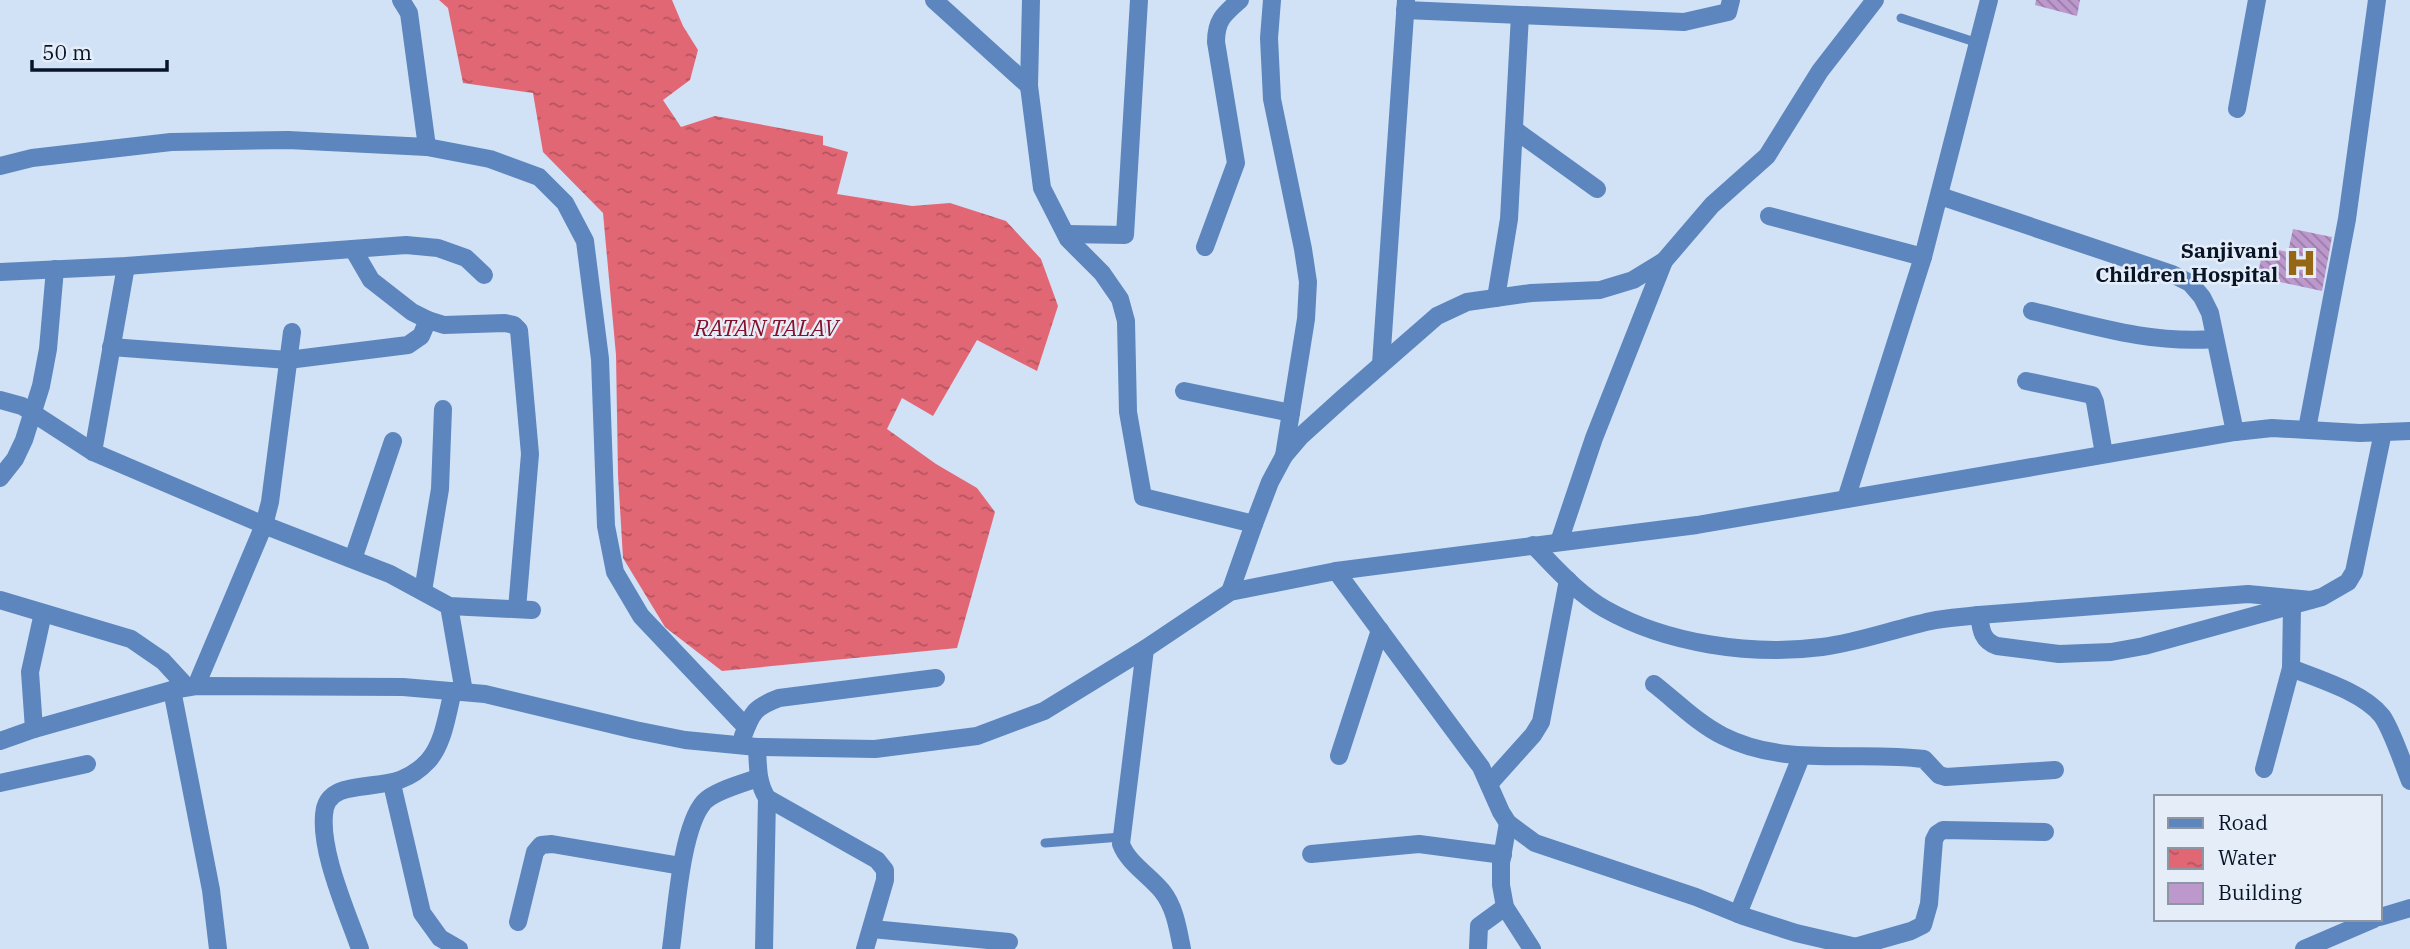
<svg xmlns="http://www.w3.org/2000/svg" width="2410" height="949" viewBox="0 0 2410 949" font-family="'IBM Plex Serif',serif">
  <defs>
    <pattern id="water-ripples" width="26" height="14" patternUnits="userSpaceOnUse" patternTransform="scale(1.75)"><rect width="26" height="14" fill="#e26775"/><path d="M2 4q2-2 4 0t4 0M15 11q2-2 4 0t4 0" fill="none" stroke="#b55460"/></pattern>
    <pattern id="building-back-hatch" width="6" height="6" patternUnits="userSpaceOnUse" patternTransform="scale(1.75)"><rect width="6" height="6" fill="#bc98cc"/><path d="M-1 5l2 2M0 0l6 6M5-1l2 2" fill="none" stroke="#977ba6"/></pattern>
  </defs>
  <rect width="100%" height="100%" fill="#d1e1f6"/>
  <!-- water -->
  <path fill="url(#water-ripples)" d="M439,0H672L683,26L698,50L690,80L663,100L681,127L715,116L823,136V145L848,152L837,194L912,206L950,203L1006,221L1041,259L1058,306L1037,371L977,340L933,416L902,398L887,429L936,464L977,488L995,512L957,648L722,671L665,627L623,558L618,475L616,355L603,213L543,152L533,93L463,83L448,8Z"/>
  <!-- building -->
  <g fill="url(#building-back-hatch)">
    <path d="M2036,0H2080L2077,16L2035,5Z"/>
    <path d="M2293,229L2332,237L2322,291L2257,277L2264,247L2288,252Z"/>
  </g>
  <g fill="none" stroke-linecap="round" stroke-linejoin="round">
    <!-- service -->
    <g stroke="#5c86bd" stroke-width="9">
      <path d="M1901,18L1978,43"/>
      <path d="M1045,843L1121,837"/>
    </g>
    <!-- minor -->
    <g stroke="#5c86bd" stroke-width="18">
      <path d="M401,0L409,13L427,147"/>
      <path d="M934,0L1029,86"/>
      <path d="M1031,0L1029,86L1042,188L1068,239L1102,273L1120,299L1126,321L1128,412L1143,497L1254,524"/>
      <path d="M1272,0L1269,38L1272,99L1303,249L1308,282L1306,319L1284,456"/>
      <path d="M1405,10L1684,22L1728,12L1731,0"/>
      <path d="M2237,109L2257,0"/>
      <path d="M1515,130L1597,189"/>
      <path d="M0,166L32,158L171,142L288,140L427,147L490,159L539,177L565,203L585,241L600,359L606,526L615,572L641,616L746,727"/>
      <path d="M1940,196L2172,274L2190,283L2202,297L2210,313L2235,432"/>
      <path d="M1769,216L1923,257"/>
      <path d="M1066,234L1125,235L1139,0"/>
      <path d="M1205,247L1236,163L1216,42C1216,20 1224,14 1240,0"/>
      <path d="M353,249L371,280L412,312L428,320L444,325L505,323L514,325L519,330L530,454L517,609"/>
      <path d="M0,272L126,266L406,245L438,248L466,258L484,275"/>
      <path d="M1496,298L1509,219L1520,15"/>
      <path d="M2032,311C2095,326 2150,344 2215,339"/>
      <path d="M111,347L288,360L408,345L421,336L428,320"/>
      <path d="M1381,364L1406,0"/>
      <path d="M2026,381L2092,395L2095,402L2104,454"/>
      <path d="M1184,391L1291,413"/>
      <path d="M0,400L22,406L93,452L264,525L390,574L449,606L532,610"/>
      <path d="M2307,429L2347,219L2377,0"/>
      <path d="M93,452L126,266"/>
      <path d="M0,478L15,459L24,440L41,386L48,349L55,269"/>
      <path d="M1846,499L1923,257L1989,0"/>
      <path d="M1559,542L1594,438L1664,261"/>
      <path d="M1533,545C1555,567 1577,593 1605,609C1667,644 1751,656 1822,647C1860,642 1894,629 1931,621C1946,618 1963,617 1979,615L2248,594L2311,600"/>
      <path d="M353,559L393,441"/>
      <path d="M1336,571L1481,767L1501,812L1508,823L1535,843L1696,897L1743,916L1796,933L1865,949"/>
      <path d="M423,591L440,489L443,409"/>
      <path d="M1230,592L1254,524L1270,482L1284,456L1301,436L1343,398L1437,316L1467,302L1531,293L1600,290L1633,280L1664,261L1712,205L1767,156L1820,71L1875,0"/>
      <path d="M0,600L131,639L163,661L186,686"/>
      <path d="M449,606L464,692"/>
      <path d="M1979,615C1981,630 1982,641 1997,646L2059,654L2111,652L2144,646L2322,597L2348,582L2354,572L2383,432"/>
      <path d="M1145,649L1121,844C1128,863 1149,875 1162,891C1175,907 1178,929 1182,949"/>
      <path d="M2291,668C2318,679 2363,692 2382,716C2392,730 2403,764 2410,781"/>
      <path d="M1654,684C1676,701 1697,723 1723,736C1786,768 1856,750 1924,759L1939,775L1946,777L2055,770"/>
      <path d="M196,686L264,525L270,502L292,332"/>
      <path d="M172,690L211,890L218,949"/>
      <path d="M34,729L30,672L43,613"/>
      <path d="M743,736C752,712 755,707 779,698L936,678"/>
      <path d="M757,747C758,765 757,782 767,798L877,860L885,870V880L865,949"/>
      <path d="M1339,756L1380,630"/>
      <path d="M2264,769L2291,668L2292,606"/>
      <path d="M0,783L87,764"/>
      <path d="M392,784L422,913L440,938L459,949"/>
      <path d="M1489,784L1533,735L1541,722L1568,580"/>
      <path d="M1508,823L1501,863V885L1505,907L1532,949"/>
      <path d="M1311,854L1419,844L1503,855"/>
      <path d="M1738,914L1801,757"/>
      <path d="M2380,917L2410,908"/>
      <path d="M518,922L535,852L541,845L552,844L681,866"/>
      <path d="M872,929L1009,942"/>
      <path d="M1855,947L1911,931L1923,925L1929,904L1934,840L1937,834L1943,830L2045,832"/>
      <path d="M360,949C347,912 317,846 325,808C328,797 337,791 348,789C379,782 403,788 428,761C444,743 447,714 453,691"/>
      <path d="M671,949C676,914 681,828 704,802C714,791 744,783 758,778"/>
      <path d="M764,949L767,798"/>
      <path d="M1478,949L1479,926L1505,907"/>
      <path d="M2304,949L2374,919"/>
    </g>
    <!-- tertiary -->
    <path stroke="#5c86bd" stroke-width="18" d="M0,741L34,729L172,690L196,686L403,687L485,694L635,730L685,740L757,747L875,749L977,736L1044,711L1145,649L1230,592L1336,571L1697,525L2235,432L2272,428L2360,433L2410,431"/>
  </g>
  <!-- icons -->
  <defs>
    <g id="hospital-bare" transform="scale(2.415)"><path d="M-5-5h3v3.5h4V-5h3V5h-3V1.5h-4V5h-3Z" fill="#956614" stroke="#e5edf8" stroke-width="2.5" paint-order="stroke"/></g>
  </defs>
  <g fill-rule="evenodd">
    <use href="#hospital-bare" x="2301" y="263"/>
  </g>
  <g text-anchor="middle" stroke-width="5" stroke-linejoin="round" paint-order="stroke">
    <!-- poi labels -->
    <g font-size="21" font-weight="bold" fill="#081527" stroke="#e5edf8" text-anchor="end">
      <text x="2278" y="258">Sanjivani<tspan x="2278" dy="24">Children Hospital</tspan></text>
    </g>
    <!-- water labels -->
    <g font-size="23" font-style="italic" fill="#83112b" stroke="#e5edf8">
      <text x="766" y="336">RATAN TALAV</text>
    </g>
  </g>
  <!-- legend -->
  <rect x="2154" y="795" width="228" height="126" fill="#e5edf8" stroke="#8d97a4" stroke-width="2"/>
  <rect x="2168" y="818" width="35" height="10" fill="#5c86bd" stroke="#8d97a4" stroke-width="2"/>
  <text x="2218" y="830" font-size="21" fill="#081527">Road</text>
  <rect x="2168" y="848" width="35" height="21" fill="url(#water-ripples)" stroke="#8d97a4" stroke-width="2"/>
  <text x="2218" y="865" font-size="21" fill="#081527">Water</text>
  <rect x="2168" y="883" width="35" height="21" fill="#bc98cc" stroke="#8d97a4" stroke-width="2"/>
  <text x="2218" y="900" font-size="21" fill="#081527">Building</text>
  <!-- scale -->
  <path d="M32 60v10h135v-10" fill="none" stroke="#081527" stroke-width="3.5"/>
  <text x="42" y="60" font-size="21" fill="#081527" stroke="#e5edf8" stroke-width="5" paint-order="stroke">50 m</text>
</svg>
